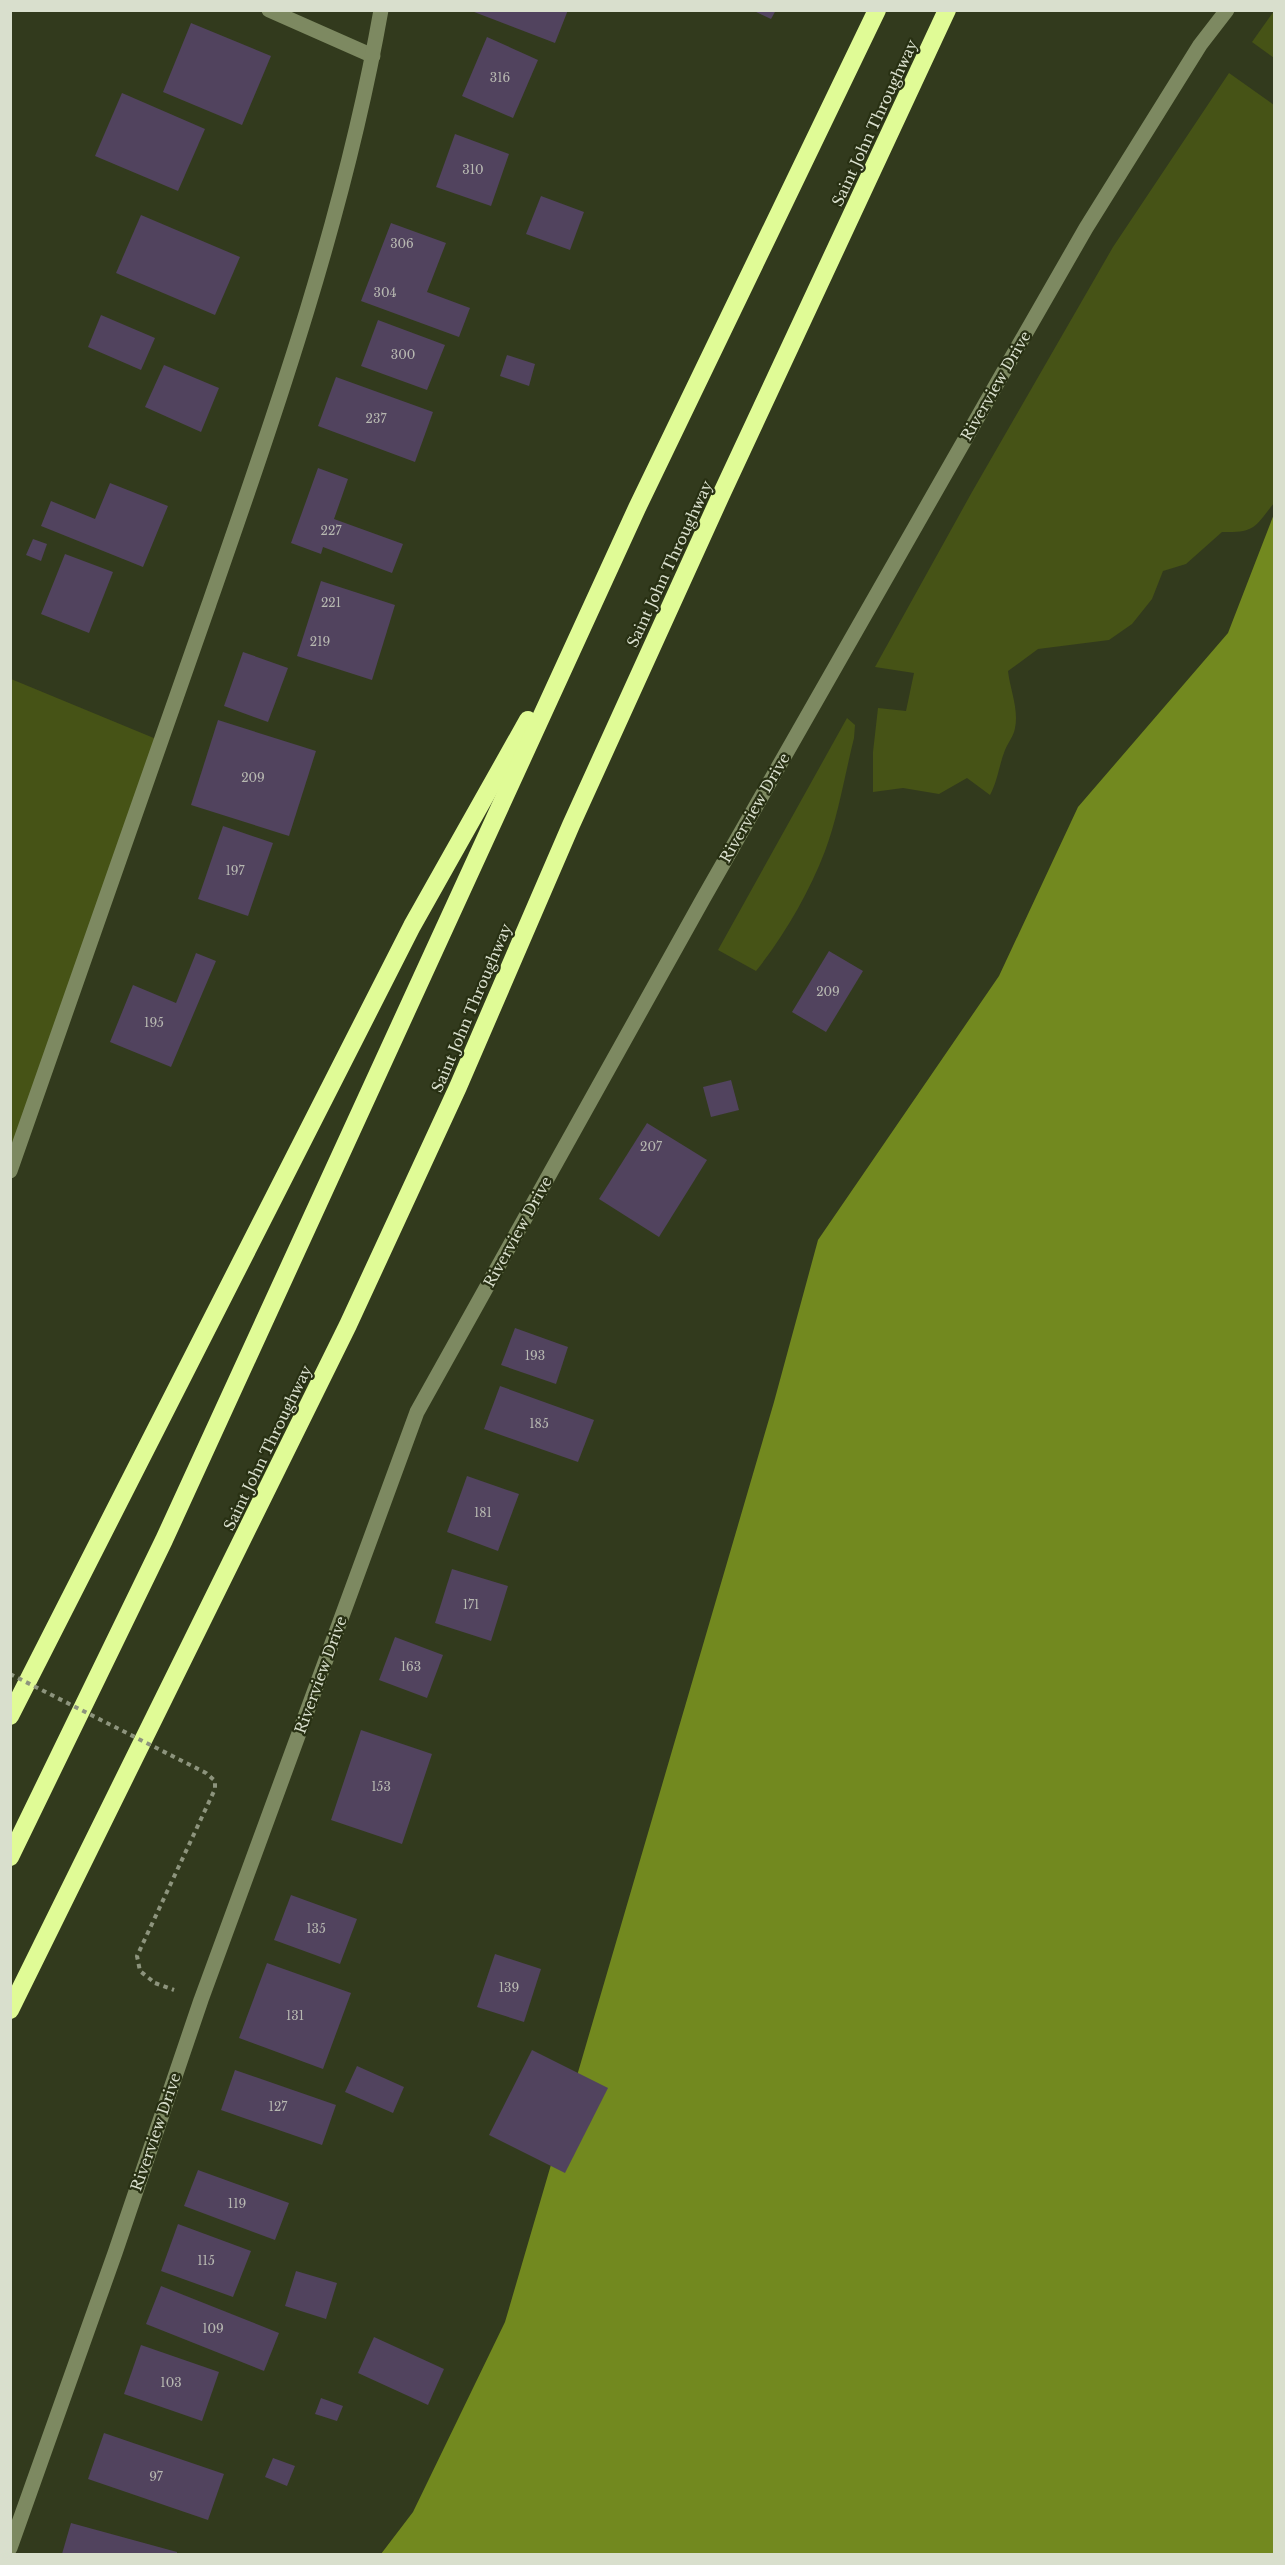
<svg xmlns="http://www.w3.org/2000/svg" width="1285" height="2565" viewBox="0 0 1285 2565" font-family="'Libre Baskerville',serif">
  <rect width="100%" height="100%" fill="#323a1d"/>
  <!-- green -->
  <g fill="#465316">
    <path d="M1274,11V58L1252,42Z"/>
    <path d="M1229,73L1274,105V503C1255,527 1255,533 1222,532L1186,564L1163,571L1152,599L1132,624L1109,640L1038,649L1008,671C1010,689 1019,710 1015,728C1014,735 1008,743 1005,750C999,765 998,780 990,795L967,778L939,794L903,788L873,792V752L878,708L906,711L914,673L875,667L972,492L1113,247Z"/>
    <path d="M11,679L161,741L11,1171Z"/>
    <path d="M847,718L855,725L854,738C845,774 838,817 825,851C809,893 784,936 756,971L718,950Z"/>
  </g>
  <!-- water -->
  <path fill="#72891f" d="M1274,514V2554H381L413,2512L505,2322L774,1402L818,1240L999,976L1078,807L1228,633Z"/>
  <!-- building -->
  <g fill="#51435e">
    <path d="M469,10H568L555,43Z"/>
    <path d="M752,10H776L771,19Z"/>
    <path d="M191,23L271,56L242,125L163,92Z"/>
    <path d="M487,37L538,60L513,118L462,96Z"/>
    <path d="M122,93L205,129L178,191L95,156Z"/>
    <path d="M455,134L509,154L491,206L436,187Z"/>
    <path d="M541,196L584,212L570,250L526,234Z"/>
    <path d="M141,215L240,257L215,315L116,273Z"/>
    <path d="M391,223L446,243L427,292L470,308L459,337L361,301Z"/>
    <path d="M101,315L155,338L141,370L88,347Z"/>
    <path d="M378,320L445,345L427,390L361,366Z"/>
    <path d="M507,355L535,364L529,386L500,376Z"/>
    <path d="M164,365L219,388L201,432L145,407Z"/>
    <path d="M336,377L433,412L415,462L318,426Z"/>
    <path d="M318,468L348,479L334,519L403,544L392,573L323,547L321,554L291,543Z"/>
    <path d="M110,483L168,506L143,567L41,526L51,501L95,519Z"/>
    <path d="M33,539L47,544L41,561L26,555Z"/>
    <path d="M65,554L113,572L89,633L41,614Z"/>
    <path d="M321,581L395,605L372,680L297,656Z"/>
    <path d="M243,652L288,668L268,722L224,706Z"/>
    <path d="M218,720L316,751L289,836L191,805Z"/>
    <path d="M223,826L273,843L248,916L198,899Z"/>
    <path d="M829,951L863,971L826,1032L792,1012Z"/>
    <path d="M196,953L216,961L171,1067L110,1042L133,985L176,1003Z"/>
    <path d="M731,1080L739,1110L711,1117L703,1087Z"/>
    <path d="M647,1123L707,1160L659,1237L599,1199Z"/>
    <path d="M515,1328L568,1347L556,1384L501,1365Z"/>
    <path d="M500,1386L594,1420L578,1462L484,1429Z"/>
    <path d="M467,1476L519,1494L498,1551L447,1532Z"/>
    <path d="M452,1569L508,1586L491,1641L435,1623Z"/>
    <path d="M395,1637L443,1655L427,1698L379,1680Z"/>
    <path d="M361,1730L432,1754L402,1844L331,1820Z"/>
    <path d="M291,1895L357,1919L340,1964L274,1940Z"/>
    <path d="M495,1954L541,1969L524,2022L477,2007Z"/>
    <path d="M267,1963L351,1993L323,2069L239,2038Z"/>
    <path d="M532,2050L608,2088L565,2173L489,2135Z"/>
    <path d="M357,2066L404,2087L393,2113L345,2092Z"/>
    <path d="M235,2070L336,2105L322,2145L221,2110Z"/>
    <path d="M198,2170L289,2203L275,2240L184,2206Z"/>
    <path d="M178,2224L251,2251L233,2297L161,2271Z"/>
    <path d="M296,2271L337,2283L326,2319L285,2306Z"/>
    <path d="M161,2286L279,2333L264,2371L146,2324Z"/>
    <path d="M374,2337L444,2369L428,2405L358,2373Z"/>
    <path d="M141,2345L219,2372L202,2421L124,2394Z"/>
    <path d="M321,2398L343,2406L337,2421L315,2414Z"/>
    <path d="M104,2433L224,2474L208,2520L88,2479Z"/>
    <path d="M273,2458L295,2466L287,2486L265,2477Z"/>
    <path d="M71,2523L177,2552V2554H62Z"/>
  </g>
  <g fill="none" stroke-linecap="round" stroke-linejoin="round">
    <!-- path -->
    <path stroke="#8d947d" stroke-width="4" stroke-dasharray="4.5 4.5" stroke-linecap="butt" d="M155,1983L174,1990"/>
    <!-- minor -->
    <g stroke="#7d8961" stroke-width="15">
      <path d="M269,10L373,56"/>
      <path d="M10,1171C77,982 143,793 209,604C277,409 345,214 381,10"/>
      <path d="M10,2548L115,2253L201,2000L417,1412L703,899L1020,343L1086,228L1200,45L1227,10"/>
    </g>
    <!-- highway -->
    <g stroke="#e0fb96" stroke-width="18">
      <path d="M10,1716L412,926L528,720"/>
      <path d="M10,1857L164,1540L637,508L877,10"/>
      <path d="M10,2010L348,1325L458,1087L571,825L721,495L947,10"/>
    </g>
    <!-- path-bridge -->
    <path stroke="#8d947d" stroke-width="4" stroke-dasharray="4.5 4.5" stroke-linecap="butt" d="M10,1674L206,1773L215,1781V1789L137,1956L140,1971L155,1983"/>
  </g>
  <g text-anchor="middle" stroke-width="4.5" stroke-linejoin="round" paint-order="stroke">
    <!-- number labels -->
    <g font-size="12" fill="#b7b8b1">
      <text x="500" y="82">316</text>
      <text x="473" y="174">310</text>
      <text x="402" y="248">306</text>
      <text x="385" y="297">304</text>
      <text x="403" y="359">300</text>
      <text x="376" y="423">237</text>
      <text x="331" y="535">227</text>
      <text x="331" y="607">221</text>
      <text x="320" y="646">219</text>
      <text x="253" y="782">209</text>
      <text x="235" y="875">197</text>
      <text x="828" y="996">209</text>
      <text x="154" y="1027">195</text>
      <text x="651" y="1151">207</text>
      <text x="535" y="1360">193</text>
      <text x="539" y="1428">185</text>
      <text x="483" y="1517">181</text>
      <text x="471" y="1609">171</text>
      <text x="411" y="1671">163</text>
      <text x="381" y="1791">153</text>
      <text x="316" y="1933">135</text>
      <text x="509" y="1992">139</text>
      <text x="295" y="2020">131</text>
      <text x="278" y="2111">127</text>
      <text x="237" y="2208">119</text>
      <text x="206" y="2265">115</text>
      <text x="213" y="2333">109</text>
      <text x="171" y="2387">103</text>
      <text x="156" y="2481">97</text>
    </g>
    <!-- street labels -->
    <g font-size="15" fill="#d9dfcd" stroke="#283013">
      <text transform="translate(875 123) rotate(-65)" y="5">Saint John Throughway</text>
      <text transform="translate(996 386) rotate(-60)" y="5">Riverview Drive</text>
      <text transform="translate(670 564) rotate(-65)" y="5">Saint John Throughway</text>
      <text transform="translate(755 808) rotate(-60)" y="5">Riverview Drive</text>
      <text transform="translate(472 1008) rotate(-67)" y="5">Saint John Throughway</text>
      <text transform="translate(518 1232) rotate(-61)" y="5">Riverview Drive</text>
      <text transform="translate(268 1448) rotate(-64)" y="5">Saint John Throughway</text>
      <text transform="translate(321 1675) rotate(-70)" y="5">Riverview Drive</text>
      <text transform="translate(156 2132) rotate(-71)" y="5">Riverview Drive</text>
    </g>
  </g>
  <!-- border -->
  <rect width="1285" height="2565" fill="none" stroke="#d9dfcd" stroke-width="24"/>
</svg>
